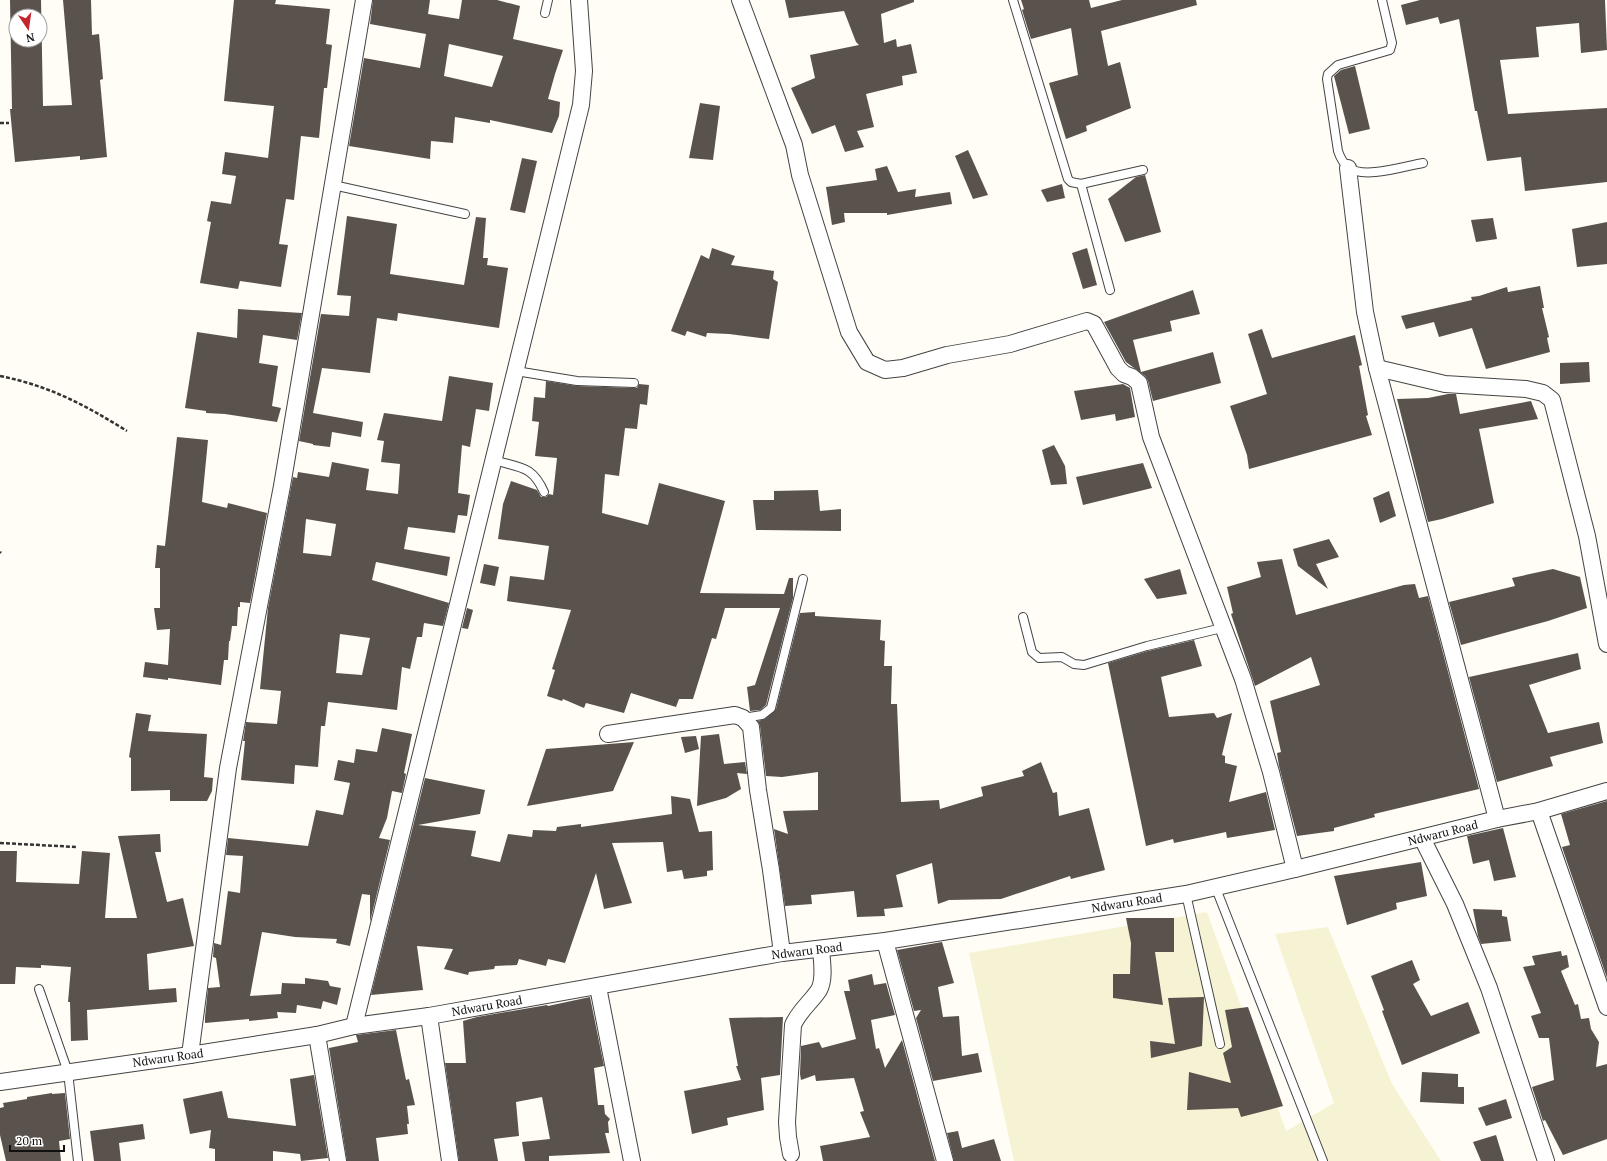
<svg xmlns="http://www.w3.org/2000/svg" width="1607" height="1161" viewBox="0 0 1607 1161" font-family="'PT Serif',serif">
  <rect width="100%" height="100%" fill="#fffdf5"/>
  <!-- farmland -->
  <path fill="#f6f3d4" d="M1207,912L1286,1131L1334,1103L1275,934L1328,927L1392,1084L1441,1161H1014L969,953Z"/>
  <!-- building -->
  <g fill="#5a524d" fill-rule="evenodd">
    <path d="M10,0H41L43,106L72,105L63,0H91L92,35L99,34L103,79L100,80L107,157L80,160V156L15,162L10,109H12ZM16,16H40V40H16Z"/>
    <path d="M234,0H276L275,4L330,9L326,44L332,45L327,88H324L319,138L301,136L294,200L286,199L279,244L288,245L281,287L240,281L238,289L200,283L211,222L207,221L211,201L231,204L236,176L222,174L225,152L268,158L274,106L224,101Z"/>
    <path d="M373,0H430L428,14L459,19L462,0H497L520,6L513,39L563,50L555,74L548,99L560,102L559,116L552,133L490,120V123L455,117L453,143L431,141L430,159L349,146L364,58L420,68L426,34L370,24ZM449,44L503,56L492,87L444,76Z"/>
    <path d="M785,0H914V2L881,14L884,43L896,39L897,47L911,44L917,73L902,76L903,85L866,94L874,127L857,131L864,147L845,152L835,125L812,134L791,88L815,78L810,55L859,45L856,42L844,11L789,18Z"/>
    <path d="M1021,0H1089L1091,8L1122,0H1196L1197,5L1101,31L1108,66L1120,62L1131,108L1086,126L1087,131L1066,139L1049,83L1078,75L1071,28L1031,39L1022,10L1024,9Z"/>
    <path d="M1420,0H1605L1607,50L1581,53L1579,23L1536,27L1539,57L1500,60L1508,114L1607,108V182L1525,191L1521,157L1487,161L1477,111H1475L1459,19L1440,24L1438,17L1406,25L1401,5Z"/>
    <path d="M1355,66L1370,129L1349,134L1334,76L1341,70Z"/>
    <path d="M700,103L720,106L713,160L689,158Z"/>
    <path d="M968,150L988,195L973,199L955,156Z"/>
    <path d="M522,158L537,161L525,213L510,210Z"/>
    <path d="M887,166L898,192L916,189L915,197L950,192L952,204L887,215V213H844L845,222L832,225L826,187L877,180L875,169Z"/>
    <path d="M1145,175L1161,232L1125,242L1108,199L1136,177Z"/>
    <path d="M1062,184L1065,198L1047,202L1041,190Z"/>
    <path d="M347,216L397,224L390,274L464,285L476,217L486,218L483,258H488L487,265L508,268L499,328L398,313L397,321L377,318L370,373L322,368L313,413L363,422L361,437L332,432L330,447L313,445V444L299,441L321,314L349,316L351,296L337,295Z"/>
    <path d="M1493,218L1497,239L1476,242L1471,220Z"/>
    <path d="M1607,222V264L1577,267L1572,229Z"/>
    <path d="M712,248L735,256L731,265L774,271L773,279L778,282L769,339L729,334L707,333L706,337L687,331L685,336L671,331L701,255L709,259Z"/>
    <path d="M1087,248L1097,285L1083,289L1072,253Z"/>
    <path d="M1540,286L1544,308H1542L1549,337L1547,338L1550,352L1486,369L1472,328L1439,337L1434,322L1406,329L1401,316L1472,300L1471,297L1479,296L1507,287L1508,292Z"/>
    <path d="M1193,290L1200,314L1170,321L1172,331L1133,340L1141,372L1213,352L1221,383L1153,401L1148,381L1145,376L1126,362L1104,322Z"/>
    <path d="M238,309L302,313L297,340L263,335L259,363L278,366L272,406L281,408L277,422L225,414L206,413V411L185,408L197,332L237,338Z"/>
    <path d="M1262,329L1272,358L1355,335L1362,365L1359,366L1368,415L1366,416L1372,435L1249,469L1247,455L1230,406L1267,394L1248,334Z"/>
    <path d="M1589,362L1590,382L1560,384V363Z"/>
    <path d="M449,376L493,383L489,411L476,409L470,447L462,445L458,493L470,495L467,516L458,515L455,533L408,527L404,549L450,557L447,576L376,562L372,580L449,603L443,626L424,623L422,637H417L410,669L402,667L397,710L328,702L325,726H321L318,767L295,765L294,784L241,780L245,741H243L246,722L277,724L281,691L260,689L268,608L293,477L297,478L298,472L329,477L332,462L369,469L366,490L398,494L400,464L381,462L384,441L377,440L384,413L442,421ZM306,519L336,524L331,556L303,553ZM340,634L370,638L362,675L336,673Z"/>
    <path d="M546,381L577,386L634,388H637L639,384L649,385L647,405L640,404L637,429L625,428L619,476L605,474L602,513L648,525L659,483L725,501L700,593L784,594L789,578H793V598L766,705L760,710L750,711L747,687L755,685L780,608H725L716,639L712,638L693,699H679L676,707L631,693L624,713L586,703L584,708L563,699L562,701L547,696L555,670L552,669L571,610L507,601L510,576L544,580L549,546L498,539L503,504L511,481L537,490L541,497H546L549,494L553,495L557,458L535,456L539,422L532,421L534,397L545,398Z"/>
    <path d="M1123,384L1130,388L1135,417L1116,421L1115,414L1081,420L1074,391Z"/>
    <path d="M1448,394H1456L1460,414L1531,401L1538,419L1479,429L1494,503L1442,519L1428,522L1397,399L1428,398Z"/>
    <path d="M177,437L208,440L202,502L227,508L228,503L267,513L250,603L240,602V607H238L237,626H232L230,641H229L228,660H224L221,685L168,678V680L143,677L145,662L168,665L170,629L157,630L154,608H160V568H155L157,545L165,546Z"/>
    <path d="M1054,445L1065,466L1067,484L1051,485L1042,450Z"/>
    <path d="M1143,463L1152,488L1083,505L1076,477Z"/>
    <path d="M818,490L820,511L841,509V531L756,530L753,500H774V491Z"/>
    <path d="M1389,491L1396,516L1380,523L1373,498Z"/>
    <path d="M1329,539L1339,557L1316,564L1328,589L1298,566L1293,549Z"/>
    <path d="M1282,559L1296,615L1404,585L1415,584L1419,598L1428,596L1479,789L1374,814L1375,817L1334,828V831L1297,836L1279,766L1277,753L1281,752L1270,701L1320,685L1311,657L1255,686L1231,614L1233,613L1227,587L1261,577L1257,562Z"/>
    <path d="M484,564L499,567L495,586L480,583Z"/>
    <path d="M1180,569L1187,594L1157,599L1144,579Z"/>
    <path d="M1553,569L1580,577L1587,608L1548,621L1461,645L1449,602L1515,586L1512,578Z"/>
    <path d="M467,608L473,610L468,629L462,628Z"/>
    <path d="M815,612V616L881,620L880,640L885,641L884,666H892L891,704H897L901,802L939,800L940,809L983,796L981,787L1024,776L1022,771L1041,762L1053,793L1057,792L1059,816L1089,808L1105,870L1071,879L1070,876L1001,899L949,900L938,904L932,863L896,875L903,907L884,909L885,916L857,917L854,891L811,895L812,904L785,906L774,829L788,834L783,811L818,810V772L782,777L766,776L760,726L758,721L765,719L776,709L800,613Z"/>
    <path d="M1194,640L1202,666L1161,677L1169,717L1214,713L1217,718L1232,713L1222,755L1225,756V763L1237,766L1229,802L1266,792L1275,830L1227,838L1226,832L1174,843L1173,839L1146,846L1108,663L1148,651Z"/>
    <path d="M1578,653L1581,669L1529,685L1548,733L1599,722L1603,743L1550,757L1553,766L1497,782L1469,677Z"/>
    <path d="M136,713L151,715L148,731L207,734L204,777L213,778L212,791L207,801H170V790L131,791V758L129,757Z"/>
    <path d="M382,728L412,734L404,773L406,774L402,793L392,791L387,818L379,838L390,840L370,922V895L362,894L350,946L336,943L337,939L295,937L262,932L250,996L281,994L282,983L305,984V978L328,981L330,986L341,988L337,1005L323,1001L321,1009L297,1005L296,1013L277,1012L278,1018L249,1021V1019L205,1023V1017L208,988L220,987L216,958L213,957L214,943L221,945L228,891L240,893L243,856L226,855L228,838L308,846L316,810L343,815L350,783L334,780L338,760L354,763L356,749L377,752Z"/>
    <path d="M719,734L724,764L745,762L747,774L737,773L741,789L726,798L697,806L701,736Z"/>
    <path d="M696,736L699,749L685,753L681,737Z"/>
    <path d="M634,742L613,791L527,806L546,749Z"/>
    <path d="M425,778L485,790L480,814L418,825L476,831L471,856L500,862L508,834L532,837L533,830L556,831L557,827L581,824V827L672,814L671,796L690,799L699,832L712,831L713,870L707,871V876L684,879L682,870L667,872L663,842L612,843L632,903L604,909L596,873L565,963L548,959L546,966L519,959L517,965L495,966L494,969L469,972L468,975L444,969L453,949L417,946L423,990L371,995Z"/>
    <path d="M1607,801V978L1565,856L1562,847L1570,845L1561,814Z"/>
    <path d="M1503,828L1516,877L1494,881L1489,860L1473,864L1467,836Z"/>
    <path d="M160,834L161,852H155L167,902L183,898L194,946L147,954L149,990L176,988L177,1002L87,1010L88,1040L71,1041L70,1002H68L71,967L41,965V968L16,967L15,984H0V851H17L16,882L79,884L82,851L110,853L105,918H137L118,836Z"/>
    <path d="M1421,862L1427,896L1396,903L1397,909L1347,925L1334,876Z"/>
    <path d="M1473,909L1502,910V916L1507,917L1511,941L1481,944L1478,936Z"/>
    <path d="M1126,918H1174V952H1155L1163,1005L1113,998V974H1130L1131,943Z"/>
    <path d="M942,942L954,983L938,987L943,1017L959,1016L962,1056L978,1053L982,1072L933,1081L916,1018L921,1010L914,1011L897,950Z"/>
    <path d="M1561,951L1562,956L1567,955L1569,967L1561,971L1575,1005L1578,1004L1581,1019L1589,1018L1591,1029L1599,1042L1596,1067L1607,1064V1139L1563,1155L1545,1120L1543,1121L1532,1087L1554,1080L1549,1038H1539L1531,1016L1541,1013L1523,967L1535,965L1532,956Z"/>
    <path d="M1412,960L1420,980L1413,984L1431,1016L1468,1002L1480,1033L1402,1065L1382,1011L1384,1010L1371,976Z"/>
    <path d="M872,974L874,985L886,983L895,1015L871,1020L876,1049L879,1048L885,1068L902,1040L935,1161H823L820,1146L870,1137L860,1112L864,1111L854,1078L816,1081L815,1075L801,1080L800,1074L801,1046L819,1042L822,1048L856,1039L844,991H850L848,980Z"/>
    <path d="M590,997L604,1066L594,1068L598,1105H604L605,1114L610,1119L608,1122L609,1133H605L610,1153L549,1156V1161H525L522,1142L550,1139L542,1097L516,1102L519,1136L494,1139L498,1161H459L445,1063H466L463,1021L477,1017L547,1005L548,1006Z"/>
    <path d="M1204,997L1202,1046L1151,1058L1150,1041L1175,1044L1168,998Z"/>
    <path d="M1248,1007L1283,1106L1241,1117L1238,1108L1187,1110L1189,1072L1231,1083L1223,1053L1232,1047L1225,1010Z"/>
    <path d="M783,1017L780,1075L761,1078L764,1110L727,1118L728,1125L692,1134L684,1091L741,1080L736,1066H738L729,1018Z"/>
    <path d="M396,1030L406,1080L409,1079L415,1105L407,1106L409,1124H407L408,1134L376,1138L379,1161H347L329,1048L358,1042L356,1035Z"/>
    <path d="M1422,1072L1458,1074V1087H1464V1104L1420,1102Z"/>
    <path d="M314,1075L328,1158L301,1161L300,1154L273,1151V1161H215V1149L209,1148L211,1130L190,1134L183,1099L222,1091L228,1118L296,1126L290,1079Z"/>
    <path d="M52,1093V1094L65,1093L70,1139L59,1141L61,1161H6L0,1135V1108L4,1107L3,1103L27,1099V1097Z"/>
    <path d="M1506,1099L1512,1118L1486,1126L1478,1108Z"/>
    <path d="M143,1124L145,1139L119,1143L121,1161H94L90,1131Z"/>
    <path d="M958,1131L962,1148L994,1139L1001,1161H954L947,1133Z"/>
    <path d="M1496,1135L1504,1161H1481L1473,1142Z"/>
  </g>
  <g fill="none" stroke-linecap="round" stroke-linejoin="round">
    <!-- service casing -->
    <g stroke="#444" stroke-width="10">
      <g id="service">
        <path d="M1013,0L1068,179L1071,182L1081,184L1143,170"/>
        <path d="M1382,0L1392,43L1390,50L1338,65L1328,74L1327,79L1338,151C1340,157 1343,163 1348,167C1363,180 1405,166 1423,163"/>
        <path d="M545,13L548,0"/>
        <path d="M1081,184L1110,290"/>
        <path d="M333,185L465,214"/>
        <path d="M516,371L577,381L634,383"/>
        <path d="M494,460C520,468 532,465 544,492"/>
        <path d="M1023,617L1032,652L1039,658L1062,657L1074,664L1084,665L1147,646L1222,628"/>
        <path d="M743,718L762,715L771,708L803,579"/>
        <path d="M1215,886L1323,1161"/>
        <path d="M1186,894L1220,1044"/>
        <path d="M39,989L68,1072L78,1161"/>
      </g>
    </g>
    <!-- minor casing -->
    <g stroke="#444" stroke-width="18">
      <g id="minor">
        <path d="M740,0L794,145L800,175L849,332L867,362L885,370L903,368L947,355L1010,344L1087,321L1094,324L1118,368L1124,374L1132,377L1139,383L1151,437L1243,679L1271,772L1295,869"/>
        <path d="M1348,168L1365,312L1377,368L1497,819"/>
        <path d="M1377,368L1445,384L1526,389L1543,393L1552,400L1587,536L1607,644"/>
        <path d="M608,734L735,715L743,718L751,727L758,790L771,870L782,953"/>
        <path d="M1539,811L1607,1007"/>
        <path d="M1422,838L1455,904L1489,988L1546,1161"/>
        <path d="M885,941L945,1161"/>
        <path d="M598,987L632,1161"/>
        <path d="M429,1016L450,1161"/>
        <path d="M354,1026L581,105L584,71L579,0"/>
        <path d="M317,1035L338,1161"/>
        <path d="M190,1055L228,768L282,486L364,0"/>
        <path d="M0,1082L190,1055L317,1035L354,1026L429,1016L782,953L885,941L1186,894L1295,869L1497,819L1539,811L1607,791"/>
        <path d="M791,1154L788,1137L787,1122L793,1025C799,1011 811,1002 819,990C825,979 822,962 821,950"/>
      </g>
    </g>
    <!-- path -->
    <g stroke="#333" stroke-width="2.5" stroke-dasharray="4 2" stroke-linecap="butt">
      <path d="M0,123H9"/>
      <path d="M0,376C50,386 85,405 127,431"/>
      <path d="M0,552L1,553"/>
      <path d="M0,843L77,847"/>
    </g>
    <!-- service -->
    <use href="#service" stroke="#fff" stroke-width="8"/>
    <!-- minor -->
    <use href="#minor" stroke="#fff" stroke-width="16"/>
  </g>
  <g text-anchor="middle" stroke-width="4" stroke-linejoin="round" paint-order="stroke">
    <!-- street labels -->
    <g font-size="12" fill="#111" stroke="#fff">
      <text transform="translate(1443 833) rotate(-14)" y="4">Ndwaru Road</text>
      <text transform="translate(1127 903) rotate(-9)" y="4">Ndwaru Road</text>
      <text transform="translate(807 951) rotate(-7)" y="4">Ndwaru Road</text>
      <text transform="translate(487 1006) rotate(-10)" y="4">Ndwaru Road</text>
      <text transform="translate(168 1058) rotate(-8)" y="4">Ndwaru Road</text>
    </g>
  </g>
  <!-- north arrow -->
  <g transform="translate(28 28) rotate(167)"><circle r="19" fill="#ffffff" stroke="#a0a0a0"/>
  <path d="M0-3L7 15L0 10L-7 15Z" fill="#c4262e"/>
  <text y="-6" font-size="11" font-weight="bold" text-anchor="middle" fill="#111111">N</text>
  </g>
  <!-- scale -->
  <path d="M10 1145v6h54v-6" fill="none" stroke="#111111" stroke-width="2"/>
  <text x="16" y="1145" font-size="12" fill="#111111" stroke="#ffffff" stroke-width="3" paint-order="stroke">20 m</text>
</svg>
